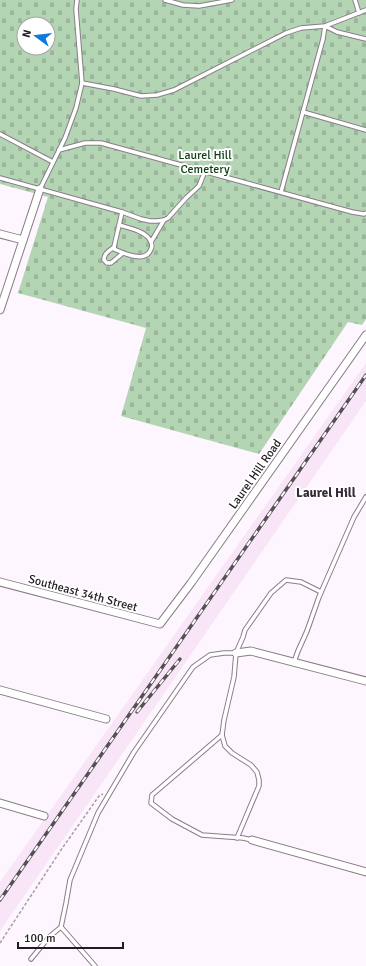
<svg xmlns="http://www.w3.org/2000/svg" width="366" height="966" viewBox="0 0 366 966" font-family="Signika,sans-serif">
  <defs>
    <pattern id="cemetery-stones" width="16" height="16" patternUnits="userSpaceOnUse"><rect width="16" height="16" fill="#b4d5b3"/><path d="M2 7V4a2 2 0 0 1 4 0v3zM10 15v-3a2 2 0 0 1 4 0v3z" fill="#9ab69a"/></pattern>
  </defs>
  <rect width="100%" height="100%" fill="#fef6fe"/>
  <!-- built -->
  <path fill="#f8e5f7" d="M366,363V401L0,931V882Z"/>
  <!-- cemetery -->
  <path fill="url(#cemetery-stones)" fill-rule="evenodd" d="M0,0H366V319L362,325L348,322L259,454L121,416L146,328L18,293L48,197L0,184ZM24,24H48V48H24Z"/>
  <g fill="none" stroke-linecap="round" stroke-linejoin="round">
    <!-- service casing -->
    <g stroke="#897d88" stroke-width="5.5">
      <g id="service">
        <path d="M165,0L183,5L199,6L232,0"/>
        <path d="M355,0L359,13"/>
        <path d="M82,83L114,89L141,96L157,95L174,90L286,33L301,28L325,26L366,10"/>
        <path d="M303,112L366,130"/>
        <path d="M0,134L53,162"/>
        <path d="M59,150L85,143H101L352,212L364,214L366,213"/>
        <path d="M0,178L122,212L141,219L150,221H157L164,220L168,218L186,198L199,186L205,171"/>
        <path d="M40,189L65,138L76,108L82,83L76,9L77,0"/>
        <path d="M281,192L323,39L325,26L337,32L366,39"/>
        <path d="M119,225C129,228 145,231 150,240C152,243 152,247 151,249C146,264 123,253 114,249V247L122,212"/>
        <path d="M151,242L164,220"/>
        <path d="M114,247C109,251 104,253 104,260L107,263H111L123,253"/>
        <path d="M294,662L298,651L307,631L319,597L354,517L366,497"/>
        <path d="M222,735L152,795L151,803L172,819L202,835L243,838L252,840"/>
        <path d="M237,838L259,786V780L257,772L251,765L232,753L225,746L222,735L224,720L234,677L236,653L243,637L245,630L271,593L286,580L301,582L321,592"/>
        <path d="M31,959L49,937L61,927"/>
        <path d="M95,966L61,927L66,903L70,880L98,813L134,752L193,667L210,655L224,653H236"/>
      </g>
    </g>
    <!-- minor casing -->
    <g stroke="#897d88" stroke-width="9">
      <g id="minor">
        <path d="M0,234L23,240"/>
        <path d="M0,310L40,189"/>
        <path d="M0,582L160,624L191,583L366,335"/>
        <path d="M236,653L251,651L366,681"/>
        <path d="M0,690L106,719"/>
        <path d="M0,803L44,816"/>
        <path d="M252,840L366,872"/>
      </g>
    </g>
    <!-- path -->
    <path stroke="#a49da4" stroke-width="1.5" stroke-dasharray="3 2" stroke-linecap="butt" d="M0,943L61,850L99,796L103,794"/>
    <!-- service -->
    <use href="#service" stroke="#fff" stroke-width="3.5"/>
    <!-- minor -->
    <use href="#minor" stroke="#fff" stroke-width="7"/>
    <!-- rail casing -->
    <g stroke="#565055" stroke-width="3.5">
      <g id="rail">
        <path d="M137,712L180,659"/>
        <path d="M0,900L366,375"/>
      </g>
    </g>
    <!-- rail -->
    <use href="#rail" stroke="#fff" stroke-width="2" stroke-dasharray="6" stroke-linecap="butt"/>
  </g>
  <g text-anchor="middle" stroke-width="4" stroke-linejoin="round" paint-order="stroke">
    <!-- park labels -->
    <g font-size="12" fill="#0e4113" stroke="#fff">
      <text x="205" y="159">Laurel Hill<tspan x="205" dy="14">Cemetery</tspan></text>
    </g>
    <!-- street labels -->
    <g font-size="12" fill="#201b1f" stroke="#fff">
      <text transform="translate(255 474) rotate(-55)" y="4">Laurel Hill Road</text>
      <text transform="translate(83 593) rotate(15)" y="4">Southeast 34th Street</text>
    </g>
    <!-- neighbourhood labels -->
    <g font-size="13" font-weight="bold" fill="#352b35" stroke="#fff">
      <text x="326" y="497">Laurel Hill</text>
    </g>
  </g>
  <!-- north arrow -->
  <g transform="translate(36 36) rotate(285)"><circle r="19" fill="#ffffff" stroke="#a6a4a5"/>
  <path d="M0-3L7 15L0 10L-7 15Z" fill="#0d79e1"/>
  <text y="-6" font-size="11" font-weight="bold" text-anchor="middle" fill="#201b1f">N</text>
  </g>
  <!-- scale -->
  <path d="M18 942v6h105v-6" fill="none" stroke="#201b1f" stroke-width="2"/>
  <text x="24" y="942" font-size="12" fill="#201b1f" stroke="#ffffff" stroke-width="3" paint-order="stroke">100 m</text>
</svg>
